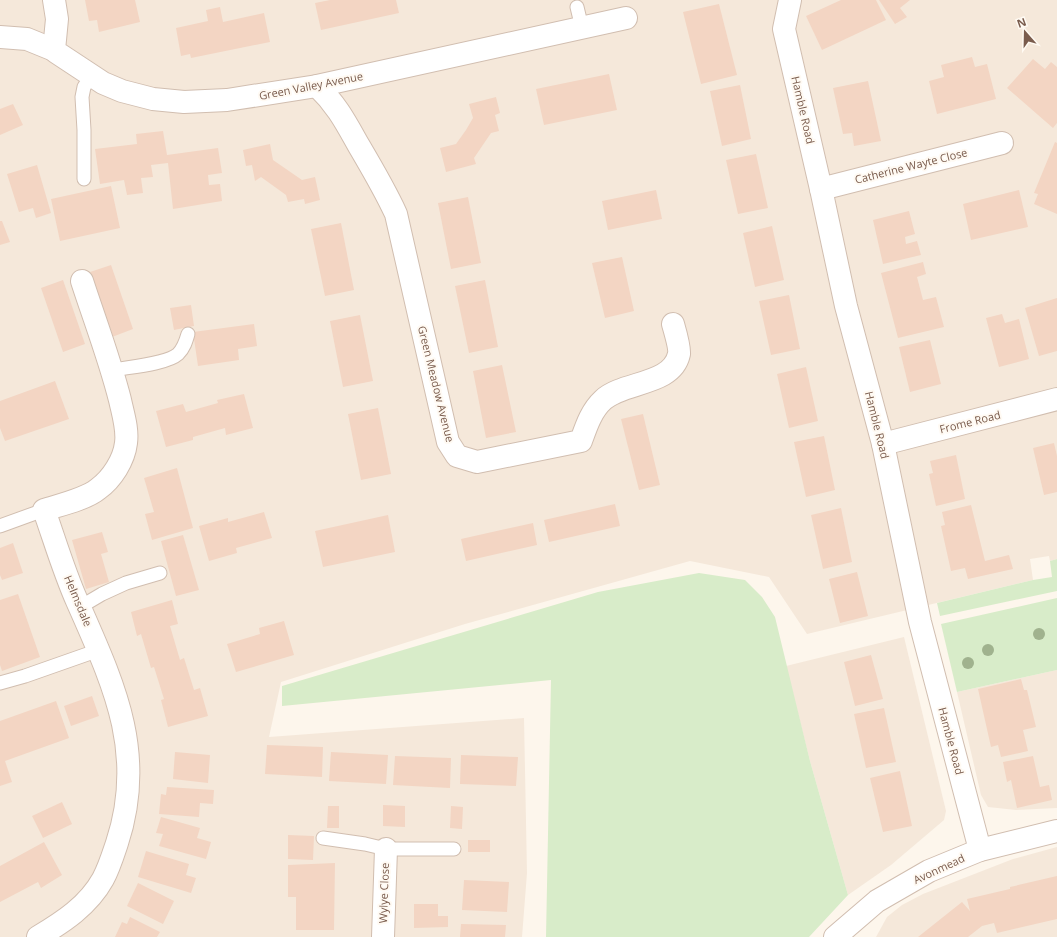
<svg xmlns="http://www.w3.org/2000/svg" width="1057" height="937" viewBox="0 0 1057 937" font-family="'Open Sans',sans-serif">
  <rect width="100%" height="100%" fill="#fdf6ec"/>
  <!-- residential -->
  <g fill="#f5e8da">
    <path d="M0,0H1057V559L1050,561L1049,556L1030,559L1033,580L807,634L769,577L690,561L465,624L281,682L269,737L524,718L527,873L522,937H0Z"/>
    <path d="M904,637L946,811L944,820L891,865L848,895L810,761L786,666Z"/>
    <path d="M1057,670V808L1016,810L988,807L981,795L957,692Z"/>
    <path d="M1057,847V937H876L887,917L902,905L923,894L1013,859Z"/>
  </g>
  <!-- green -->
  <g fill="#d8ecc9">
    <path d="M1057,559V591L940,616L937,603L1033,580L1052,577L1050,561Z"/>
    <path d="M699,573L745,580L762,597L775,617L810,761L848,895L809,937H546L551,680L282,706V686L598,592Z"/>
    <path d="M1057,598V670L957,692L941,624Z"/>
  </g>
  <!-- building -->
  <g fill="#f3d5c3">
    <path d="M85,0H135L140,22L99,32L97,20L89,21Z"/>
    <path d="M330,0H396L399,13L321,30L315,3Z"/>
    <path d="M841,0H876L886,20L822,50L806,16Z"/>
    <path d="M879,0H910L900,8L907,17L895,24Z"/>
    <path d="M719,4L737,75L701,84L683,12Z"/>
    <path d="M220,7L223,22L264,13L270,42L191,58L190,54L181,56L176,28L208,21L206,10Z"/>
    <path d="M972,57L975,67L987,64L996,99L937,114L929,81L944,77L941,65Z"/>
    <path d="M1033,59L1045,69L1051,62L1057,67V123L1053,128L1007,88Z"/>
    <path d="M609,74L617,110L544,125L536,89Z"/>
    <path d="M868,81L881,141L854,146L852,133L843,134L833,88Z"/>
    <path d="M740,85L751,139L722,146L710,91Z"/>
    <path d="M496,97L500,113L495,115L499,131L491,133L474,158L476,164L446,172L440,148L456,144L466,130L473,118L469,104Z"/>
    <path d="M13,104L23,125L0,135V109Z"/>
    <path d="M163,131L167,155L218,148L222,173L208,175L209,185L220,184L222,201L173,209L168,163L151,165L153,177L141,178L143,193L127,195L124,180L100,184L95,149L137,144L136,134Z"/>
    <path d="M1055,142L1057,143V214L1034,204L1038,194L1034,193Z"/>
    <path d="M270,144L273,160L302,180L315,177L320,200L305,204L304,199L288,202L286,195L261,177L255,181L252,165L246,166L243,150Z"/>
    <path d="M756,154L768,208L738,214L726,160Z"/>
    <path d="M37,165L51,213L36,218L33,208L19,212L7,174Z"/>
    <path d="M111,186L120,228L60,241L51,199Z"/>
    <path d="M656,190L662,219L608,230L602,201Z"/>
    <path d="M1019,190L1028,227L971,240L963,204Z"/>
    <path d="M468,197L481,263L451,269L438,203Z"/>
    <path d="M909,211L915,234L905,237L906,244L917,241L921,255L883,264L873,220Z"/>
    <path d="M0,221H2L10,242L0,245Z"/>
    <path d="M341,223L354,290L325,296L311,229Z"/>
    <path d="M772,226L784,280L755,287L743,233Z"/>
    <path d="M622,257L634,311L605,318L592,263Z"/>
    <path d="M923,262L926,274L917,277L923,300L936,297L944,327L898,338L881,273Z"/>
    <path d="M111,265L133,329L112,337L90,272Z"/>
    <path d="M63,280L85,344L63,352L41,288Z"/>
    <path d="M485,280L498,347L469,353L455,286Z"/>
    <path d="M789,295L800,349L771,355L759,301Z"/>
    <path d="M1057,298V351L1039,356L1025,308Z"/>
    <path d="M191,305L194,326L174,330L170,308Z"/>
    <path d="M1002,314L1005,323L1019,319L1029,359L999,367L986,318Z"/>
    <path d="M360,315L373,381L343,387L330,321Z"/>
    <path d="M254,324L257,346L238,349L239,360L198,366L193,332Z"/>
    <path d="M930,340L941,384L910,392L899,347Z"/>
    <path d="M502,365L516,432L486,438L473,371Z"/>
    <path d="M806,367L818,421L789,428L777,374Z"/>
    <path d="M55,381L69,419L5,441L0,428V401Z"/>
    <path d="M244,394L253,428L226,435L225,428L193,437V440L166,447L156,411L183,404L186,412L218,403L217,400Z"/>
    <path d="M378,408L391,474L361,480L348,414Z"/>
    <path d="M643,414L660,485L639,490L621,419Z"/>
    <path d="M824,436L835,490L806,497L794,442Z"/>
    <path d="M1054,443L1057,456V492L1044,495L1033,448Z"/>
    <path d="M956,455L965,499L936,506L929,474L933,473L930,461Z"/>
    <path d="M177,468L193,528L152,540L145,514L154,512L144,478Z"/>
    <path d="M615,504L620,526L549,542L544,520Z"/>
    <path d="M971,505L985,561L1009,555L1013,569L968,579L965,568L951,571L941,526L945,525L942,512Z"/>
    <path d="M841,508L852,562L823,569L811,515Z"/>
    <path d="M264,512L272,538L236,548L237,553L209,561L199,526L228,518V522Z"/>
    <path d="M388,515L395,552L323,567L315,531Z"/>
    <path d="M533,523L537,545L466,561L461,539Z"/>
    <path d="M102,532L108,552L101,554L109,582L86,589L72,540Z"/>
    <path d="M183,535L199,590L176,596L161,541Z"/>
    <path d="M13,543L23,573L2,580L0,575V548Z"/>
    <path d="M857,572L868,616L840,623L829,579Z"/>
    <path d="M18,594L40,657L2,671L0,665V600Z"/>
    <path d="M172,600L178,624L170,626L180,660L184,658L194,690L200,688L208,716L168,727L161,700L164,699L154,667L151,668L141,634L137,636L131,612Z"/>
    <path d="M284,621L294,655L236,672L227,644L260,634L259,628Z"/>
    <path d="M871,655L883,699L855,706L844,662Z"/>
    <path d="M1021,679L1024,690H1027L1036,727L1023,730L1028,751L1001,757L998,745L991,747L978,689Z"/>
    <path d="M92,696L99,716L71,726L64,706Z"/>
    <path d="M56,701L69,738L5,761L12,782L0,786V721Z"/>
    <path d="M884,708L896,762L866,768L854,714Z"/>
    <path d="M267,745L323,747L322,777L265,774Z"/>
    <path d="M175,752L210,755L208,783L173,779Z"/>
    <path d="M331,752L388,755L386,784L329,781Z"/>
    <path d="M461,755L518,757L516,786L460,784Z"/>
    <path d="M395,756L451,758L450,788L393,785Z"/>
    <path d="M1033,756L1040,787L1049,785L1052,800L1017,808L1011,780L1007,782L1003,762Z"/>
    <path d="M900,771L912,826L883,832L870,778Z"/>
    <path d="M167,787L214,790L213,804L200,803L199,817L159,814L161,794L166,795Z"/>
    <path d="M62,802L72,824L43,838L32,816Z"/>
    <path d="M383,805L405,806V827L383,826Z"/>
    <path d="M328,806H339V828H327Z"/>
    <path d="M451,806L463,807L462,829L450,828Z"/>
    <path d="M161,817L200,828L197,838L211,842L206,859L159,846L163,834L156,833Z"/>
    <path d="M288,835L314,836L313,860L288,859Z"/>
    <rect x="468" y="840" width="22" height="12"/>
    <path d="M44,842L62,875L41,888L38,882L0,902V866Z"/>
    <path d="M146,851L189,864L186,875L196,878L191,893L138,877Z"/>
    <path d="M335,863L334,930H296V897H288V865Z"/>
    <path d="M1057,876V919L997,933L994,923L982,926L968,937H918L962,902L970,911L967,899L1010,889V887Z"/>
    <path d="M464,880L509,882L507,912L462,910Z"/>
    <path d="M138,883L174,901L163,924L127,906Z"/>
    <path d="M414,904H438V916H448V927L414,928Z"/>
    <path d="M130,917L160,932L157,937H115L122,922L127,924Z"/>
    <path d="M461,924L506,925L505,937H460Z"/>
  </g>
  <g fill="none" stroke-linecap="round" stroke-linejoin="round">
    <!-- lane casing -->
    <g stroke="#d1beb0" stroke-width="15">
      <g id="lane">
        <path d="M577,7L582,28"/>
        <path d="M84,179V130L82,97L84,87L91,76"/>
        <path d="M113,370C129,367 167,364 178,354C184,348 186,341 188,334"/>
        <path d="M0,526L44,510"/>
        <path d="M80,607L102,594L126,583L160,573"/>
        <path d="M0,683L25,676L99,650"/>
        <path d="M323,838L365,844L386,849H454"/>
      </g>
    </g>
    <!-- street casing -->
    <g stroke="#d1beb0" stroke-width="24">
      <g id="street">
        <path d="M54,0L57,19L54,50L56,52L103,83L122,91L153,99L184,102L227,100L317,86L626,18"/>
        <path d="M790,0L784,29L821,189L846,306L883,444L920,622L980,850"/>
        <path d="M0,37L27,39L54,50"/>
        <path d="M317,86C337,105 346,123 359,146C372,168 385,190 396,214L448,442L457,456L477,462L581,441C586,427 591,411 603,400C623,381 672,386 679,354C680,348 675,331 673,324"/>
        <path d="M821,189L1002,143"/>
        <path d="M883,444L1057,399"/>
        <path d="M38,937C63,922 88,906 103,879C109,868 113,855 117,843C147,752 113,683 77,601C64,572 55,541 44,510C60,505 86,499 98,489C112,479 124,460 126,443C128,429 123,414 120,400C110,360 95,321 82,281"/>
        <path d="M383,937L386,849"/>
        <path d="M835,937L877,901L929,871L980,850L1057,831"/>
      </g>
    </g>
    <!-- lane -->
    <use href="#lane" stroke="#fff" stroke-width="13"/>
    <!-- street -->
    <use href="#street" stroke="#fff" stroke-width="22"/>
  </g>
  <!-- trees -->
  <g fill="#a0b28e">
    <circle cx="1039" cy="634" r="6"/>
    <circle cx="988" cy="650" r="6"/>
    <circle cx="968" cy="663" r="6"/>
  </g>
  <g text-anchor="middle" stroke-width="4" stroke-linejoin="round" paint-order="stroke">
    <!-- street labels -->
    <g font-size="11" fill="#7a5c4d" stroke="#fffaf3">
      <text transform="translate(311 86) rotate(-11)" y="4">Green Valley Avenue</text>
      <text transform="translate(803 110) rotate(77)" y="4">Hamble Road</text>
      <text transform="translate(911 166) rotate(-14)" y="4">Catherine Wayte Close</text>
      <text transform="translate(436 384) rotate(76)" y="4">Green Meadow Avenue</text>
      <text transform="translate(970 422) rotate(-14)" y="4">Frome Road</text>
      <text transform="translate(877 425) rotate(76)" y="4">Hamble Road</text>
      <text transform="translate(78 601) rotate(67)" y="4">Helmsdale</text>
      <text transform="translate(951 741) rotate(75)" y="4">Hamble Road</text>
      <text transform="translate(939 869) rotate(-25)" y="4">Avonmead</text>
      <text transform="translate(384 893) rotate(-88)" y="4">Wylye Close</text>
    </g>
  </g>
  <!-- north arrow -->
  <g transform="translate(1025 32) rotate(340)" stroke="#fffaf3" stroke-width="3" paint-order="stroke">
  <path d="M0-3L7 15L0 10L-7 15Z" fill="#7a5c4d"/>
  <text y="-6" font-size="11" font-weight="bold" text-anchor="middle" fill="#7a5c4d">N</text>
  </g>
</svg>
